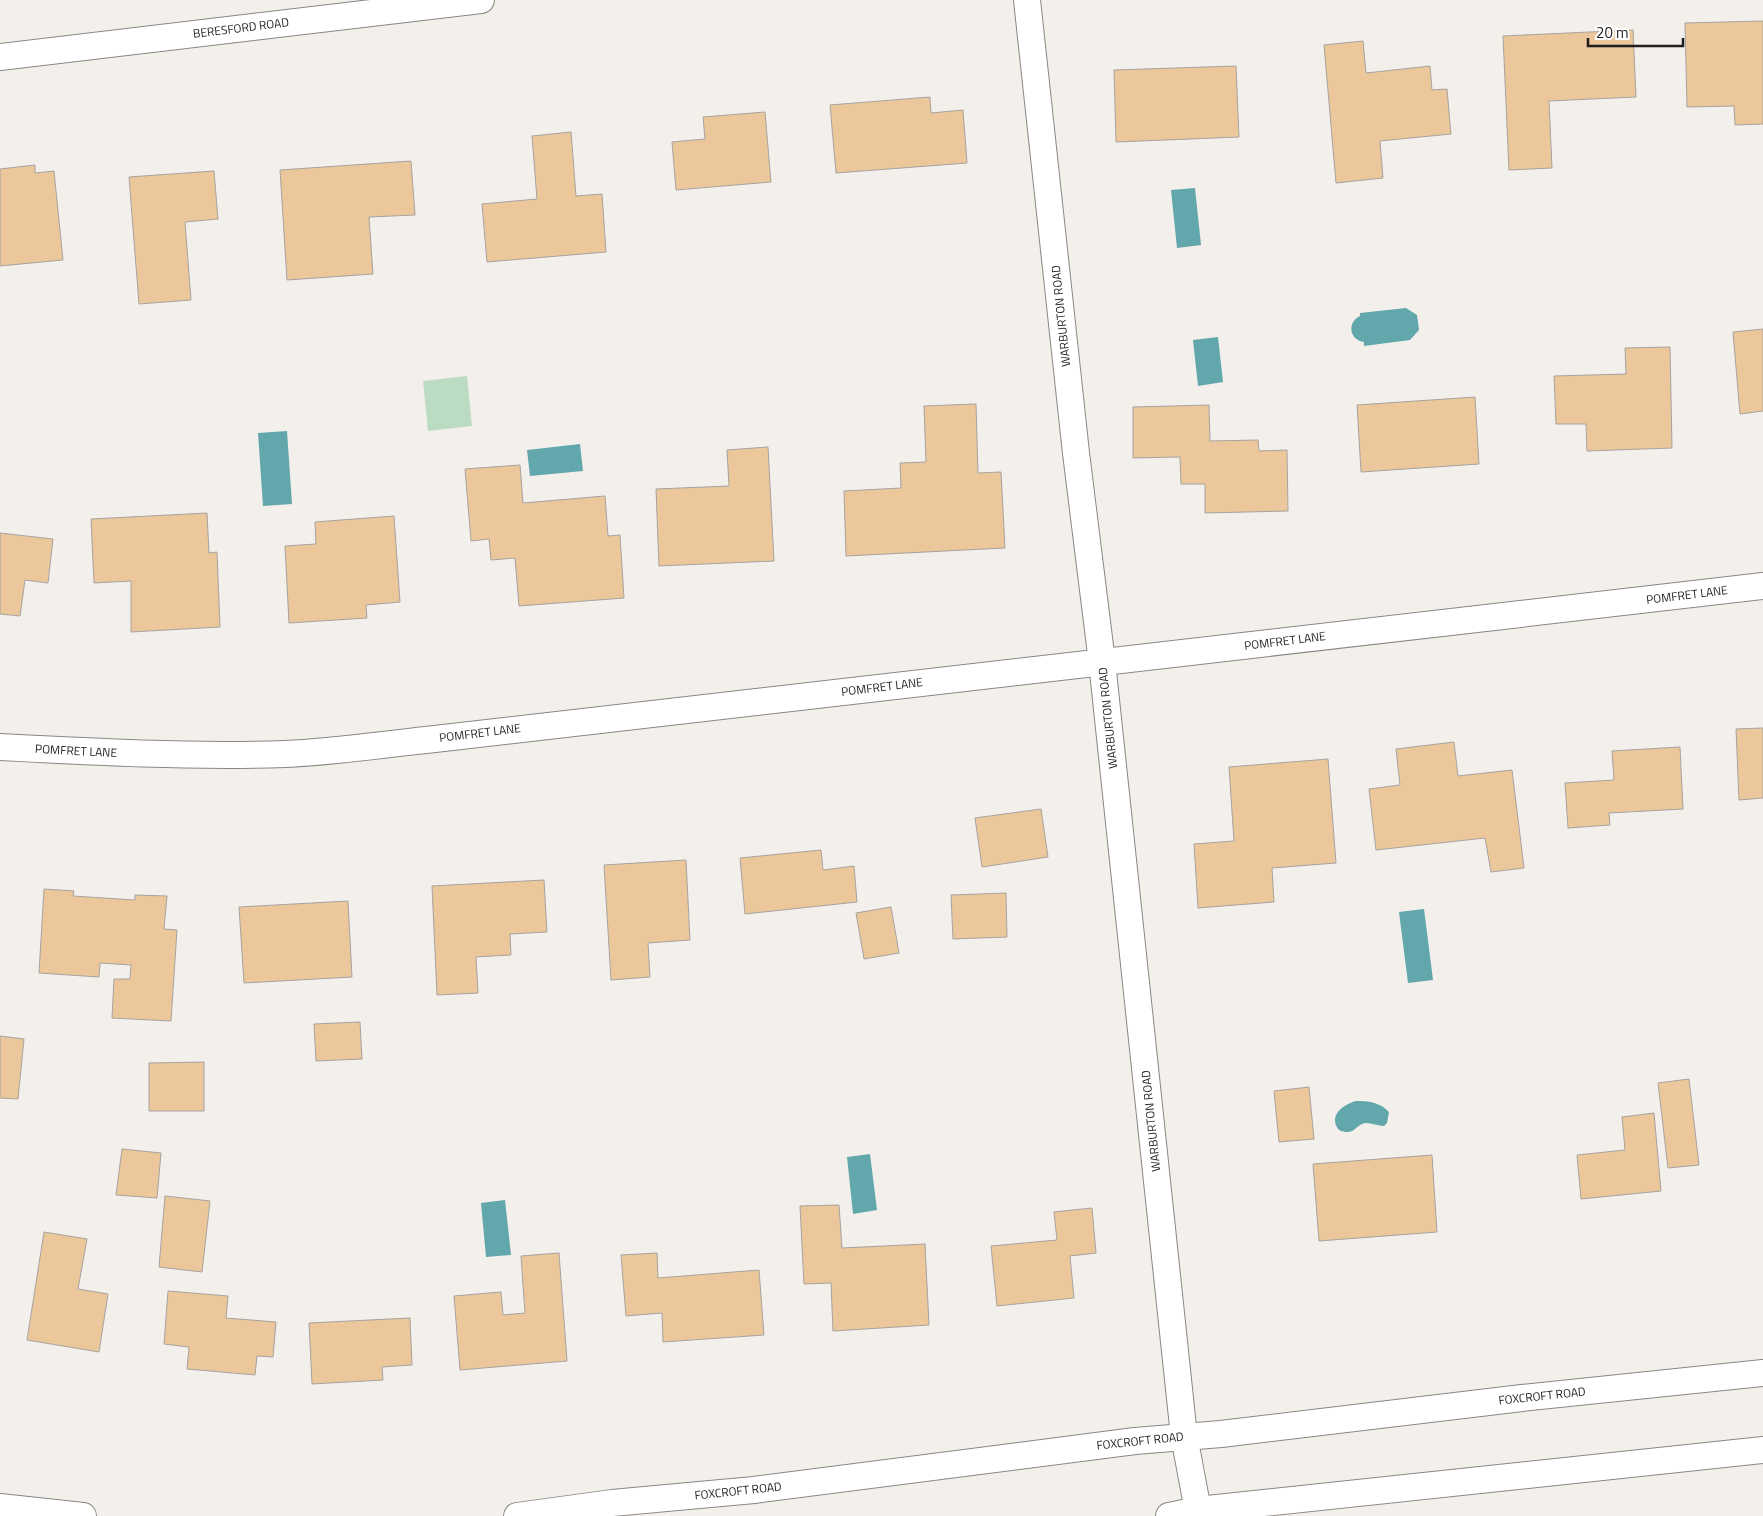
<svg xmlns="http://www.w3.org/2000/svg" width="1763" height="1516" viewBox="0 0 1763 1516" font-family="'Titillium Web',sans-serif">
  <rect width="100%" height="100%" fill="#f3f0ec"/>
  <!-- green -->
  <path fill="#bcdbc3" d="M467,376L472,426L428,431L423,381Z"/>
  <!-- water -->
  <g fill="#61a7ac">
    <path d="M1195,188L1201,245L1177,248L1171,190Z"/>
    <path d="M1406,308L1417,315L1419,330L1410,340L1364,346V342C1349,340 1347,322 1360,316V313Z"/>
    <path d="M1218,337L1223,382L1198,386L1193,340Z"/>
    <path d="M287,431L292,504L263,506L258,433Z"/>
    <path d="M580,444L583,471L530,476L527,450Z"/>
    <path d="M1424,909L1433,980L1408,983L1399,912Z"/>
    <path d="M1356,1101C1368,1101 1380,1102 1389,1112L1387,1123L1384,1126C1378,1126 1372,1123 1366,1123C1355,1124 1355,1137 1339,1130C1328,1116 1342,1105 1356,1101Z"/>
    <path d="M870,1154L877,1210L853,1214L847,1157Z"/>
    <path d="M505,1200L511,1255L486,1257L481,1203Z"/>
  </g>
  <!-- building -->
  <g fill="#ecc79c" stroke="#a6a39f">
    <path d="M1763,21V124L1735,125L1734,106L1687,107L1685,23Z"/>
    <path d="M1633,30L1636,97L1549,101L1552,168L1509,170L1503,36Z"/>
    <path d="M1363,41L1366,73L1430,66L1432,90L1447,89L1451,134L1380,141L1383,178L1336,183L1324,45Z"/>
    <path d="M1236,66L1239,137L1116,142L1114,70Z"/>
    <path d="M930,97L931,113L963,110L967,163L836,173L830,105Z"/>
    <path d="M765,112L771,182L676,190L672,142L705,139L703,117Z"/>
    <path d="M571,132L576,196L602,194L606,252L487,262L482,204L537,199L532,136Z"/>
    <path d="M411,161L415,215L369,217L373,274L287,280L280,170Z"/>
    <path d="M35,165V173L54,171L63,260L0,266V169Z"/>
    <path d="M214,171L218,219L185,222L191,300L139,304L129,177Z"/>
    <path d="M1763,329V411L1740,414L1733,332Z"/>
    <path d="M1670,347L1672,448L1587,451L1586,424H1556L1554,376L1626,374L1625,348Z"/>
    <path d="M1475,397L1479,464L1361,472L1357,405Z"/>
    <path d="M976,404L978,473L1001,472L1005,548L846,556L844,491L901,488L900,463L926,462L924,406Z"/>
    <path d="M1209,405L1210,441L1258,440L1259,451L1287,450L1288,511L1205,513V484H1181L1180,457L1133,458V407Z"/>
    <path d="M768,447L774,561L659,566L656,489L729,486L727,450Z"/>
    <path d="M520,465L523,503L605,496L608,536L620,535L624,598L519,606L515,558L491,560L489,539L471,541L465,469Z"/>
    <path d="M207,513L209,553L217,552L220,627L131,632V581L94,583L91,519Z"/>
    <path d="M394,516L400,602L366,605L367,618L289,623L285,546L316,544L315,522Z"/>
    <path d="M0,533L53,539L48,583L25,580L20,616L0,614Z"/>
    <path d="M1763,728V798L1739,800L1736,729Z"/>
    <path d="M1454,742L1458,776L1512,770L1524,868L1491,872L1485,838L1376,850L1369,789L1400,785L1396,749Z"/>
    <path d="M1680,747L1683,809L1609,813L1610,825L1568,828L1565,783L1614,780L1612,751Z"/>
    <path d="M1328,759L1336,863L1272,868L1274,902L1198,908L1194,844L1234,841L1229,767Z"/>
    <path d="M1041,809L1048,857L982,867L975,818Z"/>
    <path d="M821,850L823,870L854,866L857,902L745,914L740,858Z"/>
    <path d="M686,860L690,940L648,943L650,977L611,980L604,865Z"/>
    <path d="M544,880L547,932L510,934L511,955L476,957L478,993L437,995L432,886Z"/>
    <path d="M44,889L74,891L73,896L135,900V895L167,896L164,929L177,930L171,1021L112,1018L114,979H130L131,965L100,963L99,977L39,973Z"/>
    <path d="M1006,893L1007,937L953,939L951,895Z"/>
    <path d="M348,901L352,977L244,983L239,907Z"/>
    <path d="M891,907L899,953L864,959L856,913Z"/>
    <path d="M360,1022L362,1059L316,1061L314,1024Z"/>
    <path d="M0,1036L24,1039L18,1099L0,1098Z"/>
    <path d="M204,1062V1111H149V1063Z"/>
    <path d="M1689,1079L1699,1165L1668,1168L1658,1083Z"/>
    <path d="M1309,1087L1314,1139L1279,1142L1274,1091Z"/>
    <path d="M1654,1113L1661,1191L1581,1199L1577,1155L1625,1150L1622,1117Z"/>
    <path d="M122,1149L161,1153L157,1198L116,1195Z"/>
    <path d="M1432,1155L1437,1232L1319,1241L1313,1164Z"/>
    <path d="M165,1196L210,1201L202,1272L159,1267Z"/>
    <path d="M839,1205L842,1248L925,1244L929,1325L833,1331L831,1283L804,1284L800,1206Z"/>
    <path d="M1092,1208L1096,1253L1070,1256L1074,1298L997,1306L991,1246L1057,1240L1054,1212Z"/>
    <path d="M44,1232L87,1239L78,1289L108,1294L99,1352L27,1340Z"/>
    <path d="M559,1253L567,1361L460,1370L454,1296L501,1292L503,1315L525,1313L521,1256Z"/>
    <path d="M657,1253L658,1278L759,1270L764,1335L663,1342L662,1313L626,1316L621,1255Z"/>
    <path d="M168,1291L228,1296L226,1318L276,1322L273,1357L257,1356L255,1375L187,1369L189,1347L164,1344Z"/>
    <path d="M410,1318L412,1365L382,1367L383,1380L312,1384L309,1323Z"/>
  </g>
  <g fill="none" stroke-linecap="round" stroke-linejoin="round">
    <!-- minor casing -->
    <g stroke="#8a8783" stroke-width="28">
      <g id="minor">
        <path d="M1027,0L1076,453L1102,662L1184,1436L1199,1516"/>
        <path d="M0,57L481,0"/>
        <path d="M0,747C95,752 190,757 285,754C332,752 379,745 426,740L1763,586"/>
        <path d="M0,1507L83,1516"/>
        <path d="M517,1516L612,1503L754,1490L1135,1441L1221,1434L1522,1398L1763,1373"/>
        <path d="M1169,1516L1198,1510L1763,1450"/>
      </g>
    </g>
    <!-- minor -->
    <use href="#minor" stroke="#fff" stroke-width="26"/>
  </g>
  <g text-anchor="middle" stroke-width="4" stroke-linejoin="round" paint-order="stroke">
    <!-- street labels -->
    <g font-size="12" fill="#201f1e" stroke="#fff">
      <text transform="translate(241 28) rotate(-7)" y="4">BERESFORD ROAD</text>
      <text transform="translate(1061 316) rotate(-96)" y="4">WARBURTON ROAD</text>
      <text transform="translate(1687 595) rotate(-7)" y="4">POMFRET LANE</text>
      <text transform="translate(1285 641) rotate(-7)" y="4">POMFRET LANE</text>
      <text transform="translate(882 687) rotate(-7)" y="4">POMFRET LANE</text>
      <text transform="translate(1108 718) rotate(-96)" y="4">WARBURTON ROAD</text>
      <text transform="translate(480 733) rotate(-7)" y="4">POMFRET LANE</text>
      <text transform="translate(76 751) rotate(3)" y="4">POMFRET LANE</text>
      <text transform="translate(1151 1121) rotate(-96)" y="4">WARBURTON ROAD</text>
      <text transform="translate(1542 1396) rotate(-6)" y="4">FOXCROFT ROAD</text>
      <text transform="translate(1140 1441) rotate(-6)" y="4">FOXCROFT ROAD</text>
      <text transform="translate(738 1491) rotate(-6)" y="4">FOXCROFT ROAD</text>
    </g>
  </g>
  <!-- scale -->
  <path d="M1588 38v8h95v-8" fill="none" stroke="#201f1e" stroke-width="2.5"/>
  <text x="1596" y="38" font-size="15" fill="#201f1e" stroke="#ffffff" stroke-width="4" paint-order="stroke">20 m</text>
</svg>
